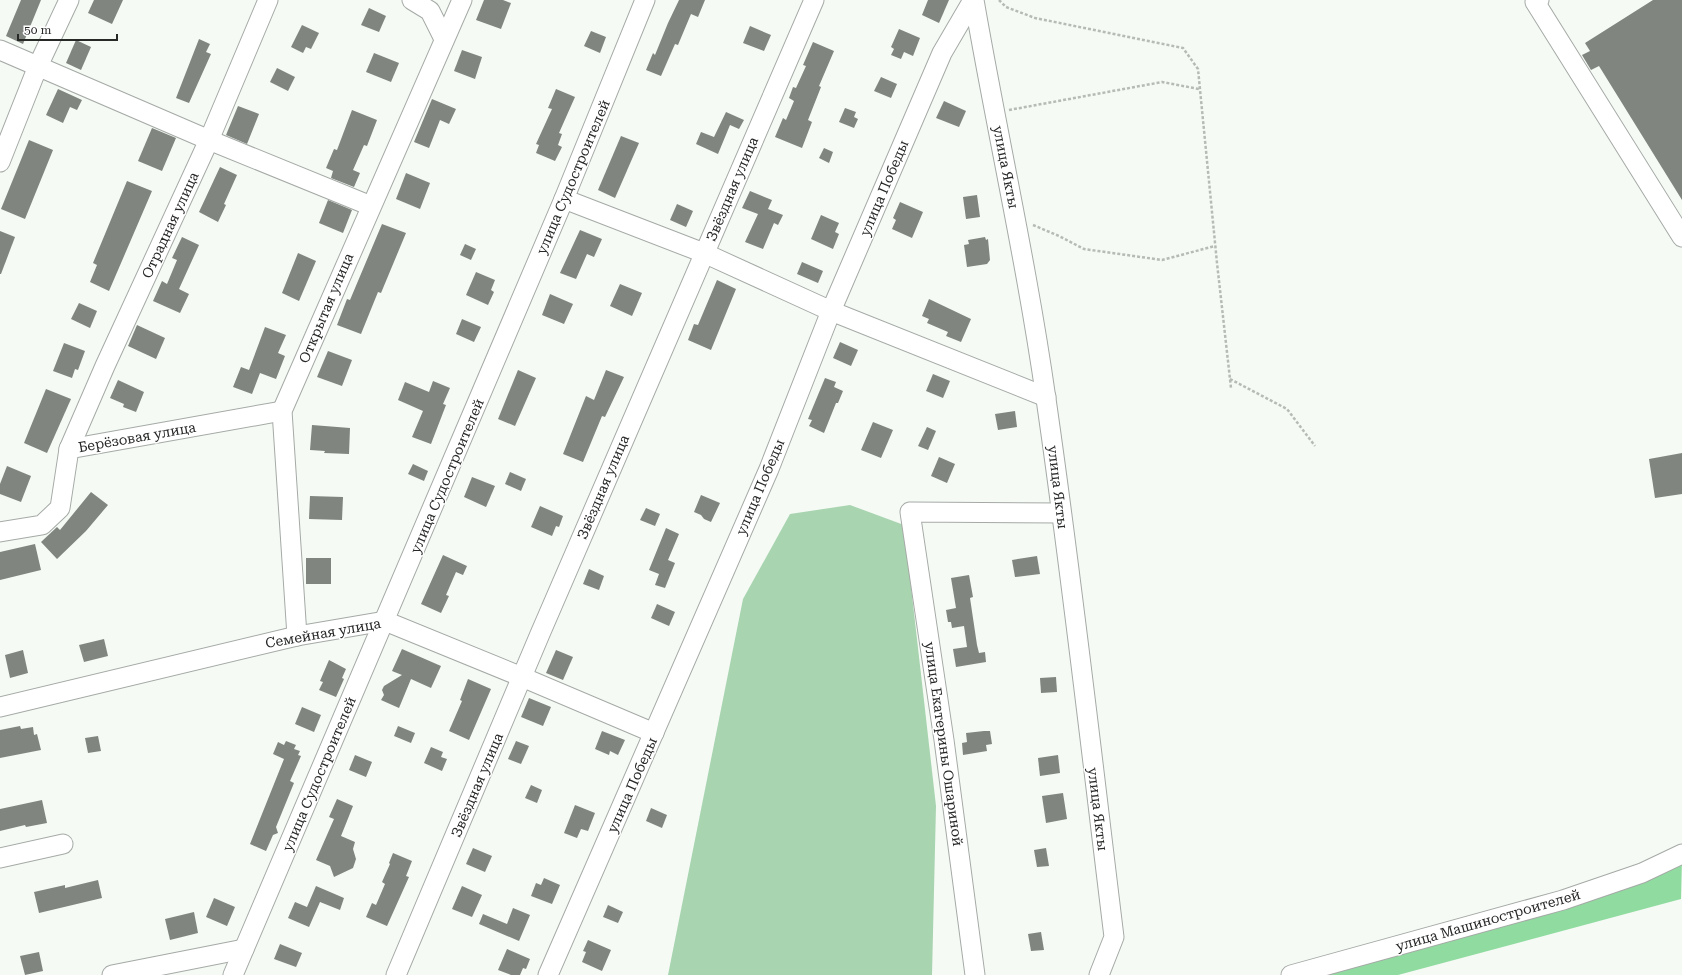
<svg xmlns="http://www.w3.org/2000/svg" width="1682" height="975" viewBox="0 0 1682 975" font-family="'Roboto Serif',serif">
  <rect width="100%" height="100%" fill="#f5faf5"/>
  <!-- green -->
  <path fill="#a8d4b0" d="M850,505L904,525L936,806L932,975H668L743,599L790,514Z"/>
  <!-- forest -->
  <path fill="#90dca0" d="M1682,859L1681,899L1398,975H1315Z"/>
  <!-- building -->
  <g fill="#808580">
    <path d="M21,0H41L23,44L6,36Z"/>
    <path d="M94,0H123L112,24L88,13Z"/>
    <path d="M484,0H503L511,3L501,29L476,20Z"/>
    <path d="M679,0H705L698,17L691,14L678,45L675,44L661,76L646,70L653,53L655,55L668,23Z"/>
    <path d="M928,0H949L939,23L922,15Z"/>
    <path d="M1653,0H1682V200L1599,66L1591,70L1582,55L1590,51L1585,43Z"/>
    <path d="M369,8L386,16L379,32L361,25Z"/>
    <path d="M302,25L319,33L311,49L306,47L303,53L291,47Z"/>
    <path d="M750,26L771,35L764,51L743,43Z"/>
    <path d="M899,29L920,38L913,56L904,52L901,59L891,55L894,49L891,47Z"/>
    <path d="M591,31L606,37L600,53L584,46Z"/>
    <path d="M199,39L210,44L206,52L211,54L189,103L176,98Z"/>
    <path d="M76,40L91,47L81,70L66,63Z"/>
    <path d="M813,42L834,51L819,86L821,87L808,120L812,122L802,148L775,137L783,118L786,120L794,101L789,98L793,87L796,88L806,66L803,65Z"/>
    <path d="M462,50L482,57L475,79L454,71Z"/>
    <path d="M374,53L399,63L391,82L366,72Z"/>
    <path d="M277,68L295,77L288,91L270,82Z"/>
    <path d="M881,77L897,84L891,98L874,91Z"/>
    <path d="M58,89L82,100L77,110L70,107L63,123L46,115Z"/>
    <path d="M556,89L575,97L559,133L562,134L558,145L562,147L555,161L536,153L539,145L536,144L552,109L548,108Z"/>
    <path d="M432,99L456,109L449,124L440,120L429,148L414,142Z"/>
    <path d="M944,101L966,111L959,127L936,118Z"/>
    <path d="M238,106L259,114L247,144L226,135Z"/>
    <path d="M845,108L856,112L854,117L858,119L854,128L839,122Z"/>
    <path d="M352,110L377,120L367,146L364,145L353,170L360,173L354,187L331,178L333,171L326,168L334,149L337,150Z"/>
    <path d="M726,112L744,120L739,129L730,125L718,154L696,144L701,132L714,137Z"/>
    <path d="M152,128L176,138L162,171L138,161Z"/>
    <path d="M621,136L639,143L615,198L598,190Z"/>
    <path d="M29,140L53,150L25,219L1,209Z"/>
    <path d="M824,148L833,152L829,163L819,158Z"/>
    <path d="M220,167L237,175L224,204L226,205L218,222L199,212Z"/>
    <path d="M406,173L430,183L420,209L396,199Z"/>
    <path d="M127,181L152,191L109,291L90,282L97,265L93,263Z"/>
    <path d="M750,191L772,200L768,209L783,215L778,225L774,223L763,249L745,242L758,214L742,208Z"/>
    <path d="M977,195L980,217L966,219L963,197Z"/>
    <path d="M328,200L352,210L343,233L319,223Z"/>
    <path d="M900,202L923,212L912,238L892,229L896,220L893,218Z"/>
    <path d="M677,204L693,211L686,227L670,220Z"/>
    <path d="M821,215L839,223L835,232L839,234L833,249L811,239Z"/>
    <path d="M382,224L406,233L381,293L378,292L361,334L337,325L347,299L350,300Z"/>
    <path d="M580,230L602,239L594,257L587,254L576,279L560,273Z"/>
    <path d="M0,231L15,237L1,274H0Z"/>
    <path d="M182,237L199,245L179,289L189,294L180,313L153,301L162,281L167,284L177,260L172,258Z"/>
    <path d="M985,237L986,240L988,239L990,260L987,264L967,267L964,245L969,244L968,240Z"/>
    <path d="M465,244L476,249L471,260L460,255Z"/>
    <path d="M298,253L316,261L299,301L282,293Z"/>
    <path d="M802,262L823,271L818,283L797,274Z"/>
    <path d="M476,272L495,280L491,290L494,292L488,305L466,295Z"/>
    <path d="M717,280L736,289L711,350L688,340L694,324L698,325Z"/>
    <path d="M620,284L642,293L632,316L610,306Z"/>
    <path d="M550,294L573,304L564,324L542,315Z"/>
    <path d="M929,299L971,319L961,342L946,336L948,332L927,323L929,319L922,316Z"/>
    <path d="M79,303L97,311L90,328L71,319Z"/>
    <path d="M462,319L481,327L474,342L456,334Z"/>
    <path d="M137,325L165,338L156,359L128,346Z"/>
    <path d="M265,327L286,335L278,353L285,356L276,379L260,373L252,394L233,387L241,367L249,370Z"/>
    <path d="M840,342L858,350L851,366L833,358Z"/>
    <path d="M64,343L85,351L78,370L75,369L72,378L53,371Z"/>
    <path d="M328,351L352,360L342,386L317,377Z"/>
    <path d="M518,370L536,378L515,426L498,419Z"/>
    <path d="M606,370L624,377L605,417L602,416L583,462L563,454L586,396L594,400Z"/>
    <path d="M933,374L950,381L943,398L926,391Z"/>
    <path d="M825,378L836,382L834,387L843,391L838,403H836L824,433L809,426L812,420L808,419Z"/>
    <path d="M118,380L144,392L136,412L123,407L124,404L110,398Z"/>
    <path d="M433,381L450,388L443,404L446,405L431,444L412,437L423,411L398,400L405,382L429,392Z"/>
    <path d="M46,389L71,399L47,453L24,443Z"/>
    <path d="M1015,411L1017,427L998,430L995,414Z"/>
    <path d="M873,422L893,430L881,458L861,450Z"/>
    <path d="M312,425L350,428L349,454L324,453L325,451L310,450Z"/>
    <path d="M927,427L936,431L928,450L918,446Z"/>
    <path d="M1682,453V494L1655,498L1649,459Z"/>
    <path d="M939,457L955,464L947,483L931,476Z"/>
    <path d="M413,464L428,471L424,481L408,474Z"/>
    <path d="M7,466L31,476L21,502L0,494V484Z"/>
    <path d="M510,472L526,479L521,491L505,484Z"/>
    <path d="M472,477L495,486L486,507L464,497Z"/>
    <path d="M91,492L108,505L86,531L57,559L41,542L57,527L60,530Z"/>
    <path d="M701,495L720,503L711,522L704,519L701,515L694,512Z"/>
    <path d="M310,496L343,497L342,520L309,519Z"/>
    <path d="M540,506L563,516L559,527L556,526L552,536L531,527Z"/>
    <path d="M646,508L660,514L655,526L640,520Z"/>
    <path d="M666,528L679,534L668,560L675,563L665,588L655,585L659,574L649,570Z"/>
    <path d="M35,544L41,570L0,580V552Z"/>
    <path d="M443,555L467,566L463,575L456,572L446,595L449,596L441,613L421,604Z"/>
    <path d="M1037,556L1040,574L1015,577L1012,560Z"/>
    <rect x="306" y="558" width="25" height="26"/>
    <path d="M589,569L604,576L599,590L583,584Z"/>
    <path d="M969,575L973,597L970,598L977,645L979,653L985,652L986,662L956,667L953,649L967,647L964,626L952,628L951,622H948L946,610L956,608L951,578Z"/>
    <path d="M657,604L675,612L669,626L651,618Z"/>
    <path d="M104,639L108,656L84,662L79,645Z"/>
    <path d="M402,649L441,666L431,688L411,679L399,708L381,700L384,695L382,690L384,686L402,675L392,671Z"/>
    <path d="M23,650L28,673L10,678L5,655Z"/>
    <path d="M556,650L573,657L563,680L546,673Z"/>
    <path d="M329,660L346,669L342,678L344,679L336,697L319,690L323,682L320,681Z"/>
    <path d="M1056,677L1057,692L1041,693L1040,678Z"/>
    <path d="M468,679L491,689L469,740L449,731L462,701L460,700Z"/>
    <path d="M529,698L551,707L543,726L521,717Z"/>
    <path d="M302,707L321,715L314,732L295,724Z"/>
    <path d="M20,726L21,729L33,727L34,735L37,734L41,750L0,758V730Z"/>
    <path d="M398,726L415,733L411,743L394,736Z"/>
    <path d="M602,731L625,740L618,755L610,751L609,755L595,749Z"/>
    <path d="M984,731H990L992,744L986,745L987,751L963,755L962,743L967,742L966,733Z"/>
    <path d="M98,736L101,751L88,753L85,738Z"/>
    <path d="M286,741L296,745L294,749L300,751L298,755L301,756L290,781L294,783L276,827L278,833L273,835L266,851L250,844L284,759L273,754L278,742L284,745Z"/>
    <path d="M516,741L529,746L521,764L508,759Z"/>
    <path d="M431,747L443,752L441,757L447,759L442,771L424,763Z"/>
    <path d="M355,755L372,762L366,777L349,770Z"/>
    <path d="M1058,755L1060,773L1040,776L1038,758Z"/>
    <path d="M531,785L542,790L537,803L525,798Z"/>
    <path d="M1063,793L1067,819L1046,823L1042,796Z"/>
    <path d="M337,799L353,806L341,836L355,842L353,849L356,859L353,868L334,877L330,866L316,860L334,819L329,817Z"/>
    <path d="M42,800L47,823L26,827L25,825L0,831V809Z"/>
    <path d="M575,805L595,813L588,831L581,829L577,838L564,833Z"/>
    <path d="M651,808L667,815L662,828L646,821Z"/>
    <path d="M473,848L492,856L485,872L466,864Z"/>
    <path d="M1046,848L1049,866L1037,867L1034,850Z"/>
    <path d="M393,853L412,861L406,876L409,877L387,926L366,917L372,903L376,905L385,884L382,882L390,864L389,863Z"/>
    <path d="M544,878L560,885L552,904L531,896L536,883L541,885Z"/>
    <path d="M98,880L102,898L39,913L34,892L65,885V888Z"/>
    <path d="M316,886L344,898L340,910L320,902L309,927L288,918L295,902L307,907Z"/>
    <path d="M462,886L482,895L472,917L452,909Z"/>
    <path d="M214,898L235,907L227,926L206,917Z"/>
    <path d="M608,905L623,912L618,923L603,917Z"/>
    <path d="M513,908L530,915L519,941L479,924L483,914L507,924Z"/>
    <path d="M194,912L198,933L170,940L165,919Z"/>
    <path d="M1041,932L1044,950L1031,951L1028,934Z"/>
    <path d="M588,940L611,950L602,971L582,962L586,952L583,951Z"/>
    <path d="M280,944L302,953L296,967L274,959Z"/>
    <path d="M507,949L530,959L526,969L523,968L520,975H511L498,970Z"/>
    <path d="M39,952L43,971L25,975L20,956Z"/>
  </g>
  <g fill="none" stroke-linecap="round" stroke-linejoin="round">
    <!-- minor casing -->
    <g stroke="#a5aaa6" stroke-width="21">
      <g id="minor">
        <path d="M412,0L430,11L444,39"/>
        <path d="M974,0C997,133 1027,265 1046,399C1072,578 1092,758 1114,937L1099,975"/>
        <path d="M1539,0L1535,2L1682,237"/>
        <path d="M0,50L209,140L371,206"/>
        <path d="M0,162L38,66L69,0"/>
        <path d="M564,199L704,253L831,311L1046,397"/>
        <path d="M69,449L105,366L209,140L268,0"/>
        <path d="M0,532L42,525L60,508L69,449L282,411"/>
        <path d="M297,636L282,411L462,0"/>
        <path d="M0,707L297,636L385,621L522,677L654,733"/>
        <path d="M0,858L63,844"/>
        <path d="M112,975L244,949"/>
        <path d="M233,975L564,199L645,0"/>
        <path d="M396,975L540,634L814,0"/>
        <path d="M548,975L769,469L831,311L942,53L973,0"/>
        <path d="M975,975L944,740L910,512L1061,513"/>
        <path d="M1291,975L1563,900L1642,873L1682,854"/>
      </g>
    </g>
    <!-- path -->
    <g stroke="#b6bbb6" stroke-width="2.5" stroke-dasharray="3 2" stroke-linecap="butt">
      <path d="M999,0L1006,7L1035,18L1183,48L1198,69L1217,263L1231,388"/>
      <path d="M1009,110L1162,82L1199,89"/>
      <path d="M1033,225L1059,236L1084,249L1162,260L1215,246"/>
      <path d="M1230,379L1287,409L1315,446"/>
    </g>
    <!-- minor -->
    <use href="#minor" stroke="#fff" stroke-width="19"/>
  </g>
  <g text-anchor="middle" stroke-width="3" stroke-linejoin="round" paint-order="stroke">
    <!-- street labels -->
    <g font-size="14" fill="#272927" stroke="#fff">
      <text transform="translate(1006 167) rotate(79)" y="5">улица Якты</text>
      <text transform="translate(573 177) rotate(-67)" y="5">улица Судостроителей</text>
      <text transform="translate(884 188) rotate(-67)" y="5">улица Победы</text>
      <text transform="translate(732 189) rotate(-67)" y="5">Звёздная улица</text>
      <text transform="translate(170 225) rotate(-65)" y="5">Отрадная улица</text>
      <text transform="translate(326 308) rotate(-67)" y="5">Открытая улица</text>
      <text transform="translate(137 437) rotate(-10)" y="5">Берёзовая улица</text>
      <text transform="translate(447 476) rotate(-67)" y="5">улица Судостроителей</text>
      <text transform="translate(603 487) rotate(-67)" y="5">Звёздная улица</text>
      <text transform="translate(760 487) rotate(-67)" y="5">улица Победы</text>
      <text transform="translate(1058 487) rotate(83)" y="5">улица Якты</text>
      <text transform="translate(323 633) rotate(-10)" y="5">Семейная улица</text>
      <text transform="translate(944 744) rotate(82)" y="5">улица Екатерины Ошариной</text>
      <text transform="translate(319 774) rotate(-67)" y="5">улица Судостроителей</text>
      <text transform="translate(477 785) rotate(-67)" y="5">Звёздная улица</text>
      <text transform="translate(632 785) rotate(-66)" y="5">улица Победы</text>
      <text transform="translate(1098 809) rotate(83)" y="5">улица Якты</text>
      <text transform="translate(1488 920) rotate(-16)" y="5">улица Машиностроителей</text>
    </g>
  </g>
  <!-- scale -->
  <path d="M18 34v6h99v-6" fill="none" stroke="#272927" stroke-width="2"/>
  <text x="24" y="34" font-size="12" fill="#272927" stroke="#ffffff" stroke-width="3" paint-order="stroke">50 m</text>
</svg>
